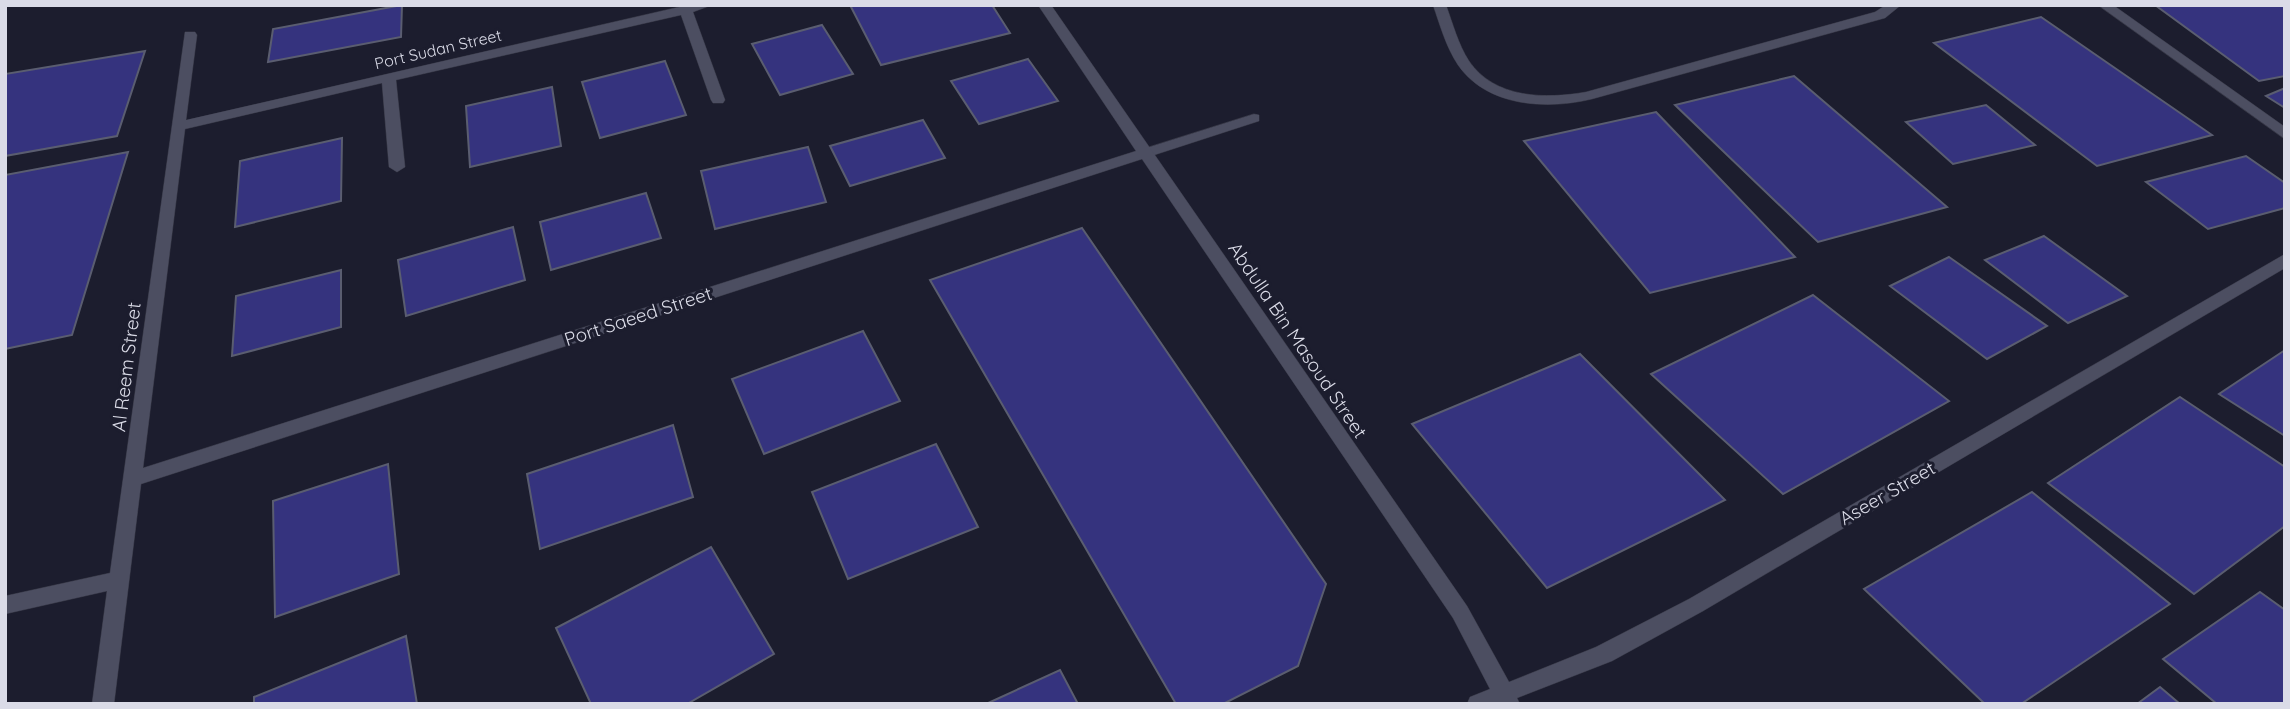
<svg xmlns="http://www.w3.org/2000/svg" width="2290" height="709" viewBox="0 0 2290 709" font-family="Quicksand,sans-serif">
  <rect width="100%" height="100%" fill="#1c1d2e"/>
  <!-- building -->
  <g fill="#35337e" stroke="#5a5d70" stroke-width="2">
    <path d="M402,5L401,37L268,62L273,29Z"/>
    <path d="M850,5H992L1010,33L881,65Z"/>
    <path d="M2155,5H2285V76L2259,81Z"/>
    <path d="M2041,17L2212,135L2097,166L1934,43Z"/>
    <path d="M822,25L853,74L780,95L752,44Z"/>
    <path d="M145,51L117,136L5,156V74Z"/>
    <path d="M1028,59L1058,101L979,124L951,81Z"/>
    <path d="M665,61L686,115L600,138L582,82Z"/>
    <path d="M1794,76L1947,207L1818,242L1675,105Z"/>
    <path d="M552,87L561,146L470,167L466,106Z"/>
    <path d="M2285,88V108L2266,96Z"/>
    <path d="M1986,105L2035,145L1953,164L1906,122Z"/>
    <path d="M1656,112L1795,257L1650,293L1524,141Z"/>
    <path d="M923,120L945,158L850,186L830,146Z"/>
    <path d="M342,138L341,201L235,227L240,161Z"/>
    <path d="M808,147L826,202L715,229L701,171Z"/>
    <path d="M128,152L72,335L5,349V175Z"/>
    <path d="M2246,156L2285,183V208L2208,229L2146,182Z"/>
    <path d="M646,193L661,238L551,270L540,222Z"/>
    <path d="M513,227L525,280L406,316L398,260Z"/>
    <path d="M1082,228L1326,584L1298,666L1223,704H1176L930,280Z"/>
    <path d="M2044,236L2127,296L2068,323L1985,260Z"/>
    <path d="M1949,257L2047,326L1987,359L1890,286Z"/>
    <path d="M341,270V327L232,356L236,296Z"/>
    <path d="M1813,295L1949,401L1783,494L1651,374Z"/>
    <path d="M863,331L900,401L764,454L732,379Z"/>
    <path d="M2285,350V436L2219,394Z"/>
    <path d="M1580,354L1725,500L1547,588L1412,424Z"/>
    <path d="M2180,397L2285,467V526L2194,594L2048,483Z"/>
    <path d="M673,425L693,497L540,549L527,474Z"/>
    <path d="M936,444L978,527L848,579L812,492Z"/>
    <path d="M388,464L399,574L275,617L273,501Z"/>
    <path d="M2032,492L2170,604L2021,704H1985L1864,589Z"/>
    <path d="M711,547L774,654L687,704H591L556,628Z"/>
    <path d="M2260,592L2285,610V704H2217L2163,659Z"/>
    <path d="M406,636L417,704H254V697Z"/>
    <path d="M1060,670L1078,704H986Z"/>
    <path d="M2160,687L2180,704H2137Z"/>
  </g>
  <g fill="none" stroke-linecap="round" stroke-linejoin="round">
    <!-- service casing -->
    <g stroke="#353644" stroke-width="1">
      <g id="service">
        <path d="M1433,5H1446C1453,24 1458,44 1469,61C1495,99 1546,99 1586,92L1875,12L1886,5H1901L1885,18L1592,99C1547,110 1487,107 1458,65C1446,47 1440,25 1433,5Z"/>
        <path d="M1254,114L1259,115V121L1145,158L1138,153L1140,150Z"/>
      </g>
    </g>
    <!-- minor casing -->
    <g stroke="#353644" stroke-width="1">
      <g id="minor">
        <path d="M688,5H712L693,12L725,100L723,103H713L711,100L681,15L396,80L405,167L397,172L389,167L382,83L185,129L143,468L1136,151L1038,5H1051L1467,606L1509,682L1596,647L1689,599L2285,254V268L1703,611L1612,661L1517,698L1520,704H1467L1470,697L1490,689L1453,618L1142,159L141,484L114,704H92L107,591L5,614V596L110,573L185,32H195L197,35L186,120Z"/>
        <path d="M2098,5H2113L2285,127V139Z"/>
      </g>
    </g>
    <!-- service -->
    <use href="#service" fill="#4c4e61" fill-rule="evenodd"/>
    <!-- minor -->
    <use href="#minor" fill="#4c4e61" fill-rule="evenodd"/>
  </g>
  <g text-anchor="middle" stroke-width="6" stroke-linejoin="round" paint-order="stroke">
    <!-- far-street labels -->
    <g font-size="16" fill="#dadbe7" stroke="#1c1d2e">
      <text transform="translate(438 49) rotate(-13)" y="6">Port Sudan Street</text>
    </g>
    <!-- street labels -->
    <g font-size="19" fill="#dadbe7" stroke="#1c1d2e">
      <text transform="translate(638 316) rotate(-18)" y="7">Port Saeed Street</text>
      <text transform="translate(1298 340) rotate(56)" y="7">Abdulla Bin Masoud Street</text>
      <text transform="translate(126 367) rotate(-83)" y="7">Al Reem Street</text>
      <text transform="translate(1887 493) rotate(-30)" y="7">Aseer Street</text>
    </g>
  </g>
  <!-- border -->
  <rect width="2290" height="709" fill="none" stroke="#dadbe7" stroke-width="14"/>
</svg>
